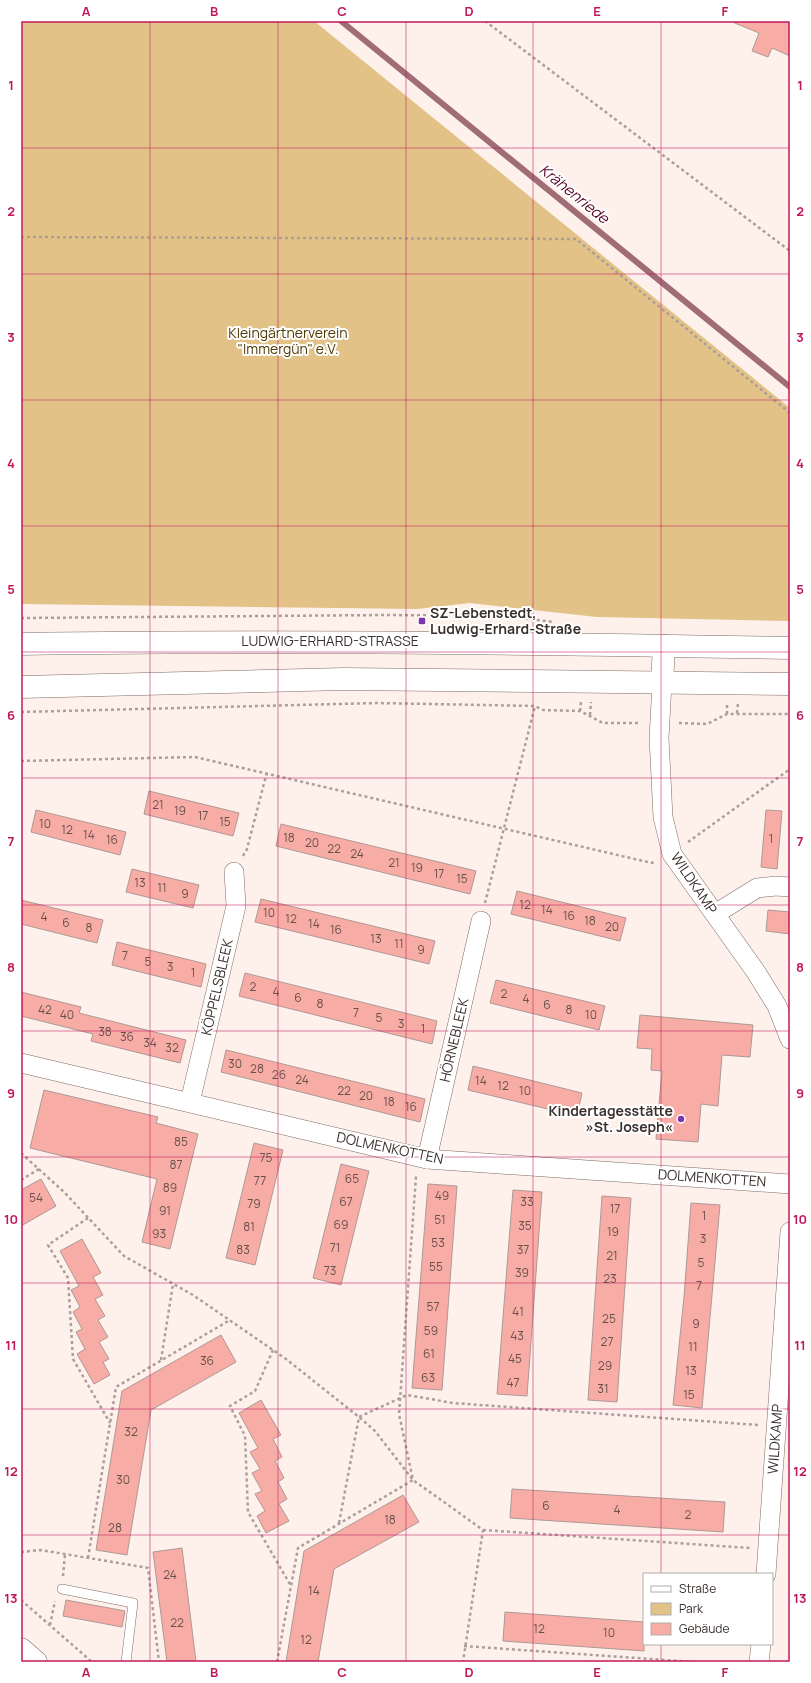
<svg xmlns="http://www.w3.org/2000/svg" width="811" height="1683" viewBox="0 0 811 1683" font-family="Manrope,sans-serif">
  <rect width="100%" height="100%" fill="#fef1eb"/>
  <!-- green -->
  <path fill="#e2c287" d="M21,21H314L790,408V621L597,617L470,603L417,609L21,604Z"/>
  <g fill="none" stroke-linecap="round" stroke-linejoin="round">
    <!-- stream -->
    <path stroke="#a06c75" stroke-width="6" d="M341,21L790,387"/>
  </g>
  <!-- building -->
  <g fill="#f7ada6" stroke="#ae9895">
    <path d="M730,21H790V56L772,48L768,57L752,51L759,33Z"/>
    <path d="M149,791L239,813L233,836L144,814Z"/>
    <path d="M36,810L126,832L120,855L31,832Z"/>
    <path d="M766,810L782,811L777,869L761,867Z"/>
    <path d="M281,824L476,871L470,894L276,846Z"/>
    <path d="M132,869L199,885L193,908L126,892Z"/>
    <path d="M517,891L626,918L620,941L511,914Z"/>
    <path d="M261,899L435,941L429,964L255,922Z"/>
    <path d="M21,900L103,920L97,943L21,924Z"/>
    <path d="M768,910L790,912V934L766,931Z"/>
    <path d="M117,942L206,964L201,987L112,965Z"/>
    <path d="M245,973L437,1021L432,1044L239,996Z"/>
    <path d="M496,980L605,1006L599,1030L490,1003Z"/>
    <path d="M21,992L81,1007L79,1013L186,1040L180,1063L91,1041L93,1034L21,1016Z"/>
    <path d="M640,1015L753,1025L750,1057L722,1055L718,1106L701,1104L698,1142L656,1139L662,1071L651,1070L652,1049L637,1048Z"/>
    <path d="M226,1050L425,1099L420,1122L221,1072Z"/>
    <path d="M473,1066L582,1093L577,1116L468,1090Z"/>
    <path d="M44,1090L158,1117L156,1123L198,1134L170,1249L142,1242L157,1179L30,1148Z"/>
    <path d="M254,1143L283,1150L255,1265L226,1258Z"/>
    <path d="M341,1164L369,1171L341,1285L313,1278Z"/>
    <path d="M41,1179L56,1206L21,1226V1190Z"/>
    <path d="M428,1184L457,1186L442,1390L412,1388Z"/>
    <path d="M513,1190L542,1192L527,1396L497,1394Z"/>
    <path d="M602,1196L631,1198L617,1402L588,1400Z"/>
    <path d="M691,1203L720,1205L702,1408L673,1405L684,1297Z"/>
    <path d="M82,1239L101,1273L93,1277L103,1295L95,1299L105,1316L98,1320L108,1337L99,1342L109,1359L103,1362L110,1375L94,1384L77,1354L85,1349L76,1332L82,1329L73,1312L80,1307L71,1290L79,1286L60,1251Z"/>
    <path d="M221,1335L236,1362L151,1410L127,1555L96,1550L122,1391Z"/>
    <path d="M261,1400L281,1435L273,1439L282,1457L275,1461L284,1478L278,1482L287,1499L279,1504L289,1521L266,1533L257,1516L265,1511L255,1494L262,1491L252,1473L260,1469L250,1452L258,1448L239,1413Z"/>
    <path d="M512,1489L725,1502L723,1532L510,1518Z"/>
    <path d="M403,1495L419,1522L334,1569L318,1662H286L304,1551Z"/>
    <path d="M182,1548L196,1662H167L153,1552Z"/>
    <path d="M66,1600L125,1611L122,1627L63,1616Z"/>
    <path d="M505,1612L644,1622V1651L503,1641Z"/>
  </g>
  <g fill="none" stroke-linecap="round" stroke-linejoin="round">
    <!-- lane casing -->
    <g stroke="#7e6b63" stroke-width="10">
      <path id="lane" d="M62,1589L133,1603L126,1662"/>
    </g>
    <!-- street casing -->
    <g stroke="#7e6b63" stroke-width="20">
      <g id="street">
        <path d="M662,683L659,738L663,817L672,854L756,972L777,1006L790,1039"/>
        <path d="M715,914L757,888L776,886L790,887"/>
        <path d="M21,1063L427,1159L790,1184"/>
        <path d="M190,1102L236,906L234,872"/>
        <path d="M427,1159L481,921"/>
        <path d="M766,1574L790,1232"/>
        <path d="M759,1662L761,1644"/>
      </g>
    </g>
    <!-- secondary casing -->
    <g stroke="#7e6b63" stroke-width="23">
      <g id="secondary">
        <path d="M21,644C277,640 534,643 790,648"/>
        <path d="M662,683L664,646"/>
        <path d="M21,687L344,679L790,684"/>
        <path d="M21,1649L36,1662"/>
      </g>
    </g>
    <!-- path -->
    <g stroke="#aa9f9a" stroke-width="2.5" stroke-dasharray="3 3" stroke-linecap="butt">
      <path d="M485,21L790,251"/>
      <path d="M21,237L576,239L790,413"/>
      <path d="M21,618L386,615L502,616L554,622"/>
      <path d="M580,711L581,701"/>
      <path d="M21,712L377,703L535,706L543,710L580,711L603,723H640"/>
      <path d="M737,713L738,703"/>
      <path d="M727,714V704"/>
      <path d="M590,715L591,702"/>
      <path d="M679,723L707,724L727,714H790"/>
      <path d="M21,761L195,757L652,863L654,862"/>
      <path d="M688,842L790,769"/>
      <path d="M243,856L247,849L267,772"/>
      <path d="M485,903L535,706"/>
      <path d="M21,1153L64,1192L124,1256L193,1295L286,1359L359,1417L375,1431L413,1480L483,1530L463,1662"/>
      <path d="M21,1180L39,1169"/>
      <path d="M88,1218L48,1245L68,1278L73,1359L110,1423"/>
      <path d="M273,1350L255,1391L230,1406L245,1436L248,1512L291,1586"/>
      <path d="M161,1360L173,1284"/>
      <path d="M339,1523L359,1417L407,1395L453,1403L758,1425"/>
      <path d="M483,1530L750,1548"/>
      <path d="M21,1552L41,1550L148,1568L159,1662"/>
      <path d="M88,1558L116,1387L230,1320"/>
      <path d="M63,1576L65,1554"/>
      <path d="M21,1600L92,1662"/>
      <path d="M50,1625L55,1601"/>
      <path d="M464,1646L694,1662"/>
      <path d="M277,1662L298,1548L413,1480L399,1414L416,1176"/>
    </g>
    <!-- lane -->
    <use href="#lane" stroke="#fff" stroke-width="9"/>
    <!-- street -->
    <use href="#street" stroke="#fff" stroke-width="19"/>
    <!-- secondary -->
    <use href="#secondary" stroke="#fff" stroke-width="22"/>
  </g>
  <!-- grid -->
  <path fill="none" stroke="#c2185b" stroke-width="1" stroke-opacity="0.55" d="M150,21V1662M278,21V1662M406,21V1662M533,21V1662M661,21V1574M21,148H790M21,274H790M21,400H790M21,526H790M21,652H790M21,778H790M21,905H790M21,1031H790M21,1157H790M21,1283H790M21,1409H790M21,1535H790M661,1644V1662"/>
  <!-- markers -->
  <g fill="#7d37aa" stroke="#fff" stroke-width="1.5">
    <rect x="418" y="617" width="8" height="8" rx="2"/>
    <circle cx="681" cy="1119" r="4"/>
  </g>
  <g text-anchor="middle" stroke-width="4" stroke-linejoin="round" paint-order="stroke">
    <!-- number labels -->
    <g font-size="12" fill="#69504c">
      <text x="158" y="809">21</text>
      <text x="180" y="815">19</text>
      <text x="203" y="820">17</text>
      <text x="225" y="826">15</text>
      <text x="45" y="828">10</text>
      <text x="67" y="834">12</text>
      <text x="89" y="839">14</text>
      <text x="289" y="842">18</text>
      <text x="771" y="843">1</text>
      <text x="112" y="844">16</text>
      <text x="312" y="847">20</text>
      <text x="334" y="853">22</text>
      <text x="357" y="858">24</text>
      <text x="394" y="867">21</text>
      <text x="417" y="872">19</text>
      <text x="439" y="878">17</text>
      <text x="462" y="883">15</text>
      <text x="140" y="887">13</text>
      <text x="162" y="892">11</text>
      <text x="185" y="898">9</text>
      <text x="525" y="909">12</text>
      <text x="547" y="914">14</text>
      <text x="269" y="917">10</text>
      <text x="569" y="920">16</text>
      <text x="44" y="921">4</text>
      <text x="291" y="923">12</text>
      <text x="590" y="925">18</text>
      <text x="66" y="927">6</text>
      <text x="314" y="928">14</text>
      <text x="612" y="931">20</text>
      <text x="89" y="932">8</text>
      <text x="336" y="934">16</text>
      <text x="376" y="943">13</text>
      <text x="399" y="948">11</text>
      <text x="421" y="954">9</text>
      <text x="125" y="960">7</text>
      <text x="148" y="966">5</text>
      <text x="170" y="971">3</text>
      <text x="193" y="977">1</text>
      <text x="253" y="991">2</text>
      <text x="276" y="996">4</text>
      <text x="504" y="998">2</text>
      <text x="298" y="1002">6</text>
      <text x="526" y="1003">4</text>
      <text x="320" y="1008">8</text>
      <text x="547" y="1009">6</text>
      <text x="45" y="1014">42</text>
      <text x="569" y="1014">8</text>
      <text x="356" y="1017">7</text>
      <text x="67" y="1019">40</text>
      <text x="591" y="1019">10</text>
      <text x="379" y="1022">5</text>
      <text x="401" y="1028">3</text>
      <text x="423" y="1033">1</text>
      <text x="105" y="1036">38</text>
      <text x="127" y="1041">36</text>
      <text x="150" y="1047">34</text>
      <text x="172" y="1052">32</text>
      <text x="235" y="1068">30</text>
      <text x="257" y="1073">28</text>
      <text x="279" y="1079">26</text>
      <text x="302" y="1084">24</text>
      <text x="481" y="1085">14</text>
      <text x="503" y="1090">12</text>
      <text x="344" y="1095">22</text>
      <text x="525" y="1095">10</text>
      <text x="366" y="1100">20</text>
      <text x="389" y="1106">18</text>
      <text x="411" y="1111">16</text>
      <text x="181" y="1146">85</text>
      <text x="266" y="1162">75</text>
      <text x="176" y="1169">87</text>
      <text x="352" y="1183">65</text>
      <text x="260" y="1185">77</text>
      <text x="170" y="1192">89</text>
      <text x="442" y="1200">49</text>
      <text x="36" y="1202">54</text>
      <text x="346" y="1206">67</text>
      <text x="527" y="1206">33</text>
      <text x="254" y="1208">79</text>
      <text x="615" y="1213">17</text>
      <text x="165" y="1215">91</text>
      <text x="704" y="1220">1</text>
      <text x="440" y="1224">51</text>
      <text x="341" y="1229">69</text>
      <text x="525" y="1230">35</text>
      <text x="249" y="1231">81</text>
      <text x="613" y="1236">19</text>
      <text x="159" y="1238">93</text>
      <text x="703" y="1243">3</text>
      <text x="438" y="1247">53</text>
      <text x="335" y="1252">71</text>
      <text x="243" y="1254">83</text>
      <text x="523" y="1254">37</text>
      <text x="612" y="1260">21</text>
      <text x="701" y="1267">5</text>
      <text x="436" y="1271">55</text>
      <text x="330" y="1275">73</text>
      <text x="522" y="1277">39</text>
      <text x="610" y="1283">23</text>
      <text x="699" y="1290">7</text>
      <text x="433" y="1311">57</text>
      <text x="518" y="1316">41</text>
      <text x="609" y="1323">25</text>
      <text x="696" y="1328">9</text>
      <text x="431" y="1335">59</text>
      <text x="517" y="1340">43</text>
      <text x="607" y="1346">27</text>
      <text x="693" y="1351">11</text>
      <text x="429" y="1358">61</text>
      <text x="515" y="1363">45</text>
      <text x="207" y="1365">36</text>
      <text x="605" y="1370">29</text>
      <text x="691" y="1375">13</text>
      <text x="428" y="1382">63</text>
      <text x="513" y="1387">47</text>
      <text x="603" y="1393">31</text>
      <text x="689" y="1399">15</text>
      <text x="131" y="1436">32</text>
      <text x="123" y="1484">30</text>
      <text x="546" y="1510">6</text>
      <text x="617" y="1514">4</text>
      <text x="688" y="1519">2</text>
      <text x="390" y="1524">18</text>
      <text x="115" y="1532">28</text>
      <text x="170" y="1579">24</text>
      <text x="314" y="1595">14</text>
      <text x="177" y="1627">22</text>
      <text x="539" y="1633">12</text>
      <text x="609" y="1637">10</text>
      <text x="306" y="1644">12</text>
    </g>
    <!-- park labels -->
    <g font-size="14" fill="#4f3905" stroke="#fff">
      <text x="288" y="338">Kleingärtnerverein<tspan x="288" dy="16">"Immergün" e.V.</tspan></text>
    </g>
    <!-- poi labels -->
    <g font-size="14" font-weight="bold" fill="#3a312e" stroke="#fff" text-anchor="start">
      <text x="430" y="618">SZ-Lebenstedt,<tspan x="430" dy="16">Ludwig-Erhard-Straße</tspan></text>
      <text x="673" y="1116" text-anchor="end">Kindertagesstätte<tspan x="673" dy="16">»St. Joseph«</tspan></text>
    </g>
    <!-- street labels -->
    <g font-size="14" fill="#3a312e" stroke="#fff">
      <text x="330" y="646">LUDWIG-ERHARD-STRASSE</text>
      <text transform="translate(694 883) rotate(56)" y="5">WILDKAMP</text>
      <text transform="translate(217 987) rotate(-77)" y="5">KÖPPELSBLEEK</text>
      <text transform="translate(454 1040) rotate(-77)" y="5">HÖRNEBLEEK</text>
      <text transform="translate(390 1148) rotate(12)" y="5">DOLMENKOTTEN</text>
      <text transform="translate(712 1178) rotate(4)" y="5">DOLMENKOTTEN</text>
      <text transform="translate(775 1439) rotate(-86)" y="5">WILDKAMP</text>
    </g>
    <!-- water labels -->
    <g font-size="15" font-style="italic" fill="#570023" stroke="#fff">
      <text transform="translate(574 194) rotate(39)" y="5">Krähenriede</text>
    </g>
  </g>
  <!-- border -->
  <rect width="811" height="1683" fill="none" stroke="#ffffff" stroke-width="44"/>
  <!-- legend -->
  <rect x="643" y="1573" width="130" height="72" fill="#ffffff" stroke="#b0adab"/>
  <rect x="651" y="1586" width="20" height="6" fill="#ffffff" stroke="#b0adab"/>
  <text x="679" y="1593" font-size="12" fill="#3a312e">Straße</text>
  <rect x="651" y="1603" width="20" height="12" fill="#e2c287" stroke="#b0adab"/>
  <text x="679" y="1613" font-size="12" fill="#3a312e">Park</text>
  <rect x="651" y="1623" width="20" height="12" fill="#f7ada6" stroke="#b0adab"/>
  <text x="679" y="1633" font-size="12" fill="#3a312e">Gebäude</text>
  <rect x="22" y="22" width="767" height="1639" fill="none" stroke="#c2185b" stroke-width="1.5"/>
  <g font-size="13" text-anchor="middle" font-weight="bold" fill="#c2185b">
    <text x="86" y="16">A</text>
    <text x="214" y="16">B</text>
    <text x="342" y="16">C</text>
    <text x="469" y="16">D</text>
    <text x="597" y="16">E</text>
    <text x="725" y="16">F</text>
    <text x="11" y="90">1</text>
    <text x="800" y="90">1</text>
    <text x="11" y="216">2</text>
    <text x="800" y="216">2</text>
    <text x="11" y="342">3</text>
    <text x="800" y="342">3</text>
    <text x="11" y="468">4</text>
    <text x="800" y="468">4</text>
    <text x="11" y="594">5</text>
    <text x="800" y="594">5</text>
    <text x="11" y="720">6</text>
    <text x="800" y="720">6</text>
    <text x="11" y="846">7</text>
    <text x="800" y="846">7</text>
    <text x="11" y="972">8</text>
    <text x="800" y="972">8</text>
    <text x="11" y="1098">9</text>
    <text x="800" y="1098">9</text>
    <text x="11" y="1224">10</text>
    <text x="800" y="1224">10</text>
    <text x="11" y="1350">11</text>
    <text x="800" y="1350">11</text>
    <text x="11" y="1476">12</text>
    <text x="800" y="1476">12</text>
    <text x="11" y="1603">13</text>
    <text x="800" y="1603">13</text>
    <text x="86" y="1677">A</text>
    <text x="214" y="1677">B</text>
    <text x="342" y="1677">C</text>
    <text x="469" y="1677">D</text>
    <text x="597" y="1677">E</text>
    <text x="725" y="1677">F</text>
  </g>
</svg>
